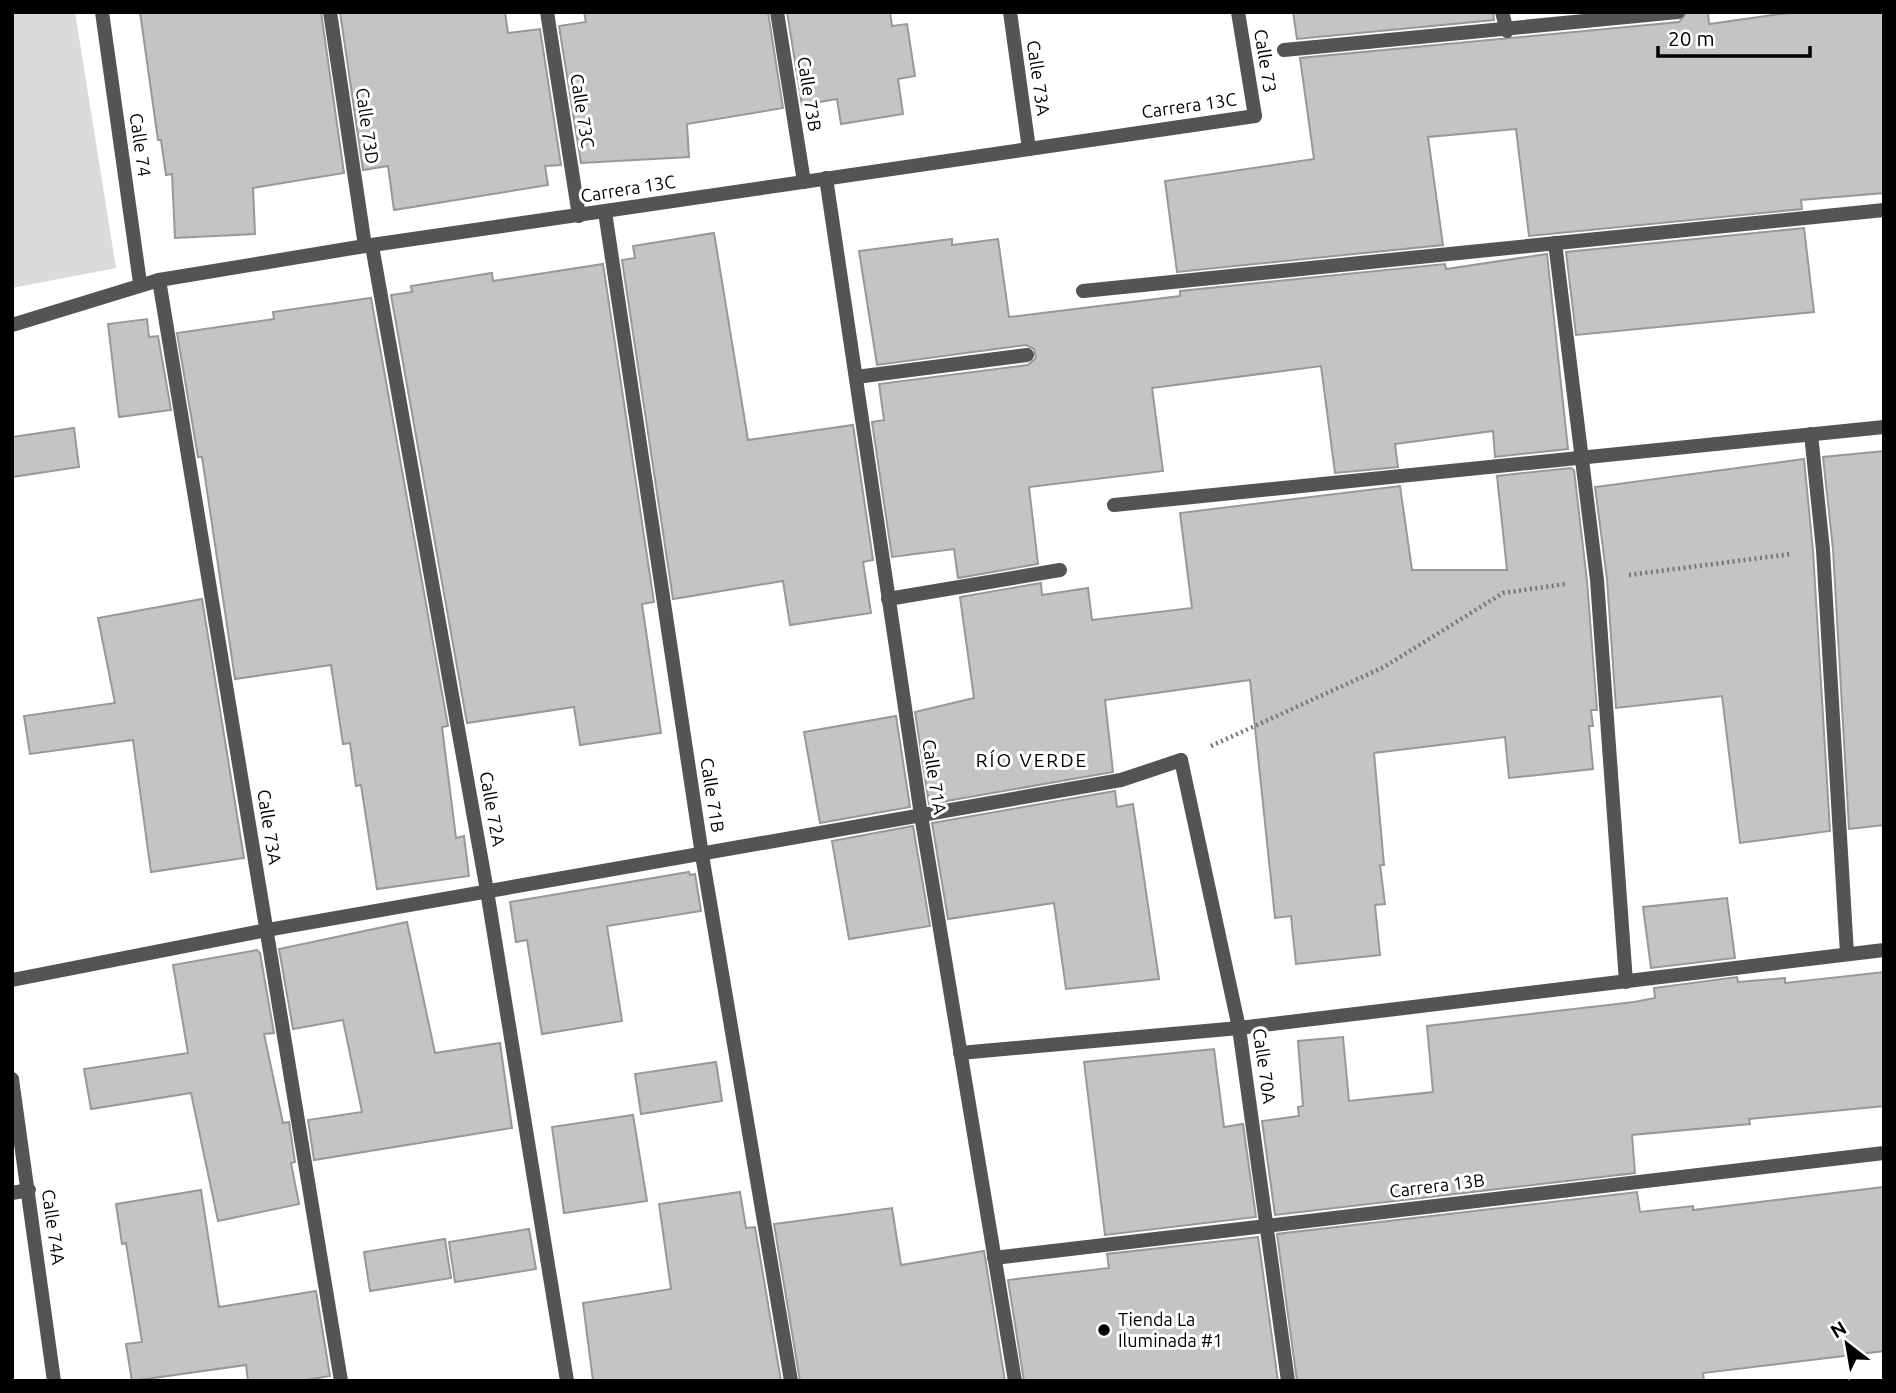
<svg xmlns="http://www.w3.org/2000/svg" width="1896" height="1393" viewBox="0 0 1896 1393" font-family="Ubuntu,sans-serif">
  <rect width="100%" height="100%" fill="#fff"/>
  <!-- green -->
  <path fill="#dbdbdb" d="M12,12H75L116,268L12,288Z"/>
  <!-- building -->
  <g fill="#c4c4c4" stroke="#989898" stroke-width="2">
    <path d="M140,12H321L344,173L253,188L255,234L175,238L172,174L166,175L161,140H158Z"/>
    <path d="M340,12H505L508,33L540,29L561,165L545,166L548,185L394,210L388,166L363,170Z"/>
    <path d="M584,12H768L783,108L687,124L689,157L581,163L559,26L586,22Z"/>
    <path d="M787,12H890L892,26L907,24L915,76L898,79L903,114L841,124L837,99L802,105Z"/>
    <path d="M1293,12H1493L1494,20L1297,39Z"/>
    <path d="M1687,12H1708L1709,24L1795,12H1884V193L1801,200L1802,209L1529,236L1516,129L1428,137L1443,245L1177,272L1165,181L1314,159L1300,58L1679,22Z"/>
    <path d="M1804,228L1814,312L1576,335L1566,252Z"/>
    <path d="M714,233L748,440L853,425L873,560L863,562L871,613L790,625L783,581L673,599L622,260L635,258L633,246Z"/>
    <path d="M952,239V245L998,239L1009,317L1180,296V291L1445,264L1446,269L1547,254L1568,449L1495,457L1493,431L1395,444L1398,467L1335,473L1321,366L1152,388L1163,471L1029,487L1038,564L958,578L954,549L892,557L872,422L884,420L879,384L1028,365L1036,358L1034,349L1026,345L877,365L859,251Z"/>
    <path d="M603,264L654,602L642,604L661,733L580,745L574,707L467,723L391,295L412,292L411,286L492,273L493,281Z"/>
    <path d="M371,298L448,726L442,727L456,838L464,836L469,876L377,889L361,785L356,786L350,743L343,744L331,665L235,679L202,457H198L177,333L274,319L273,312Z"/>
    <path d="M147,319L149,337L158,336L171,410L119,417L108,324Z"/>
    <path d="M74,428L79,467L12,477V437Z"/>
    <path d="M1884,451V825L1849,829L1833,549L1823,457Z"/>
    <path d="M1804,459L1813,551L1830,831L1740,843L1722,696L1616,708L1607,579L1595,487Z"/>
    <path d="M1571,468L1574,470L1587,581L1597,710H1591L1593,726H1589L1593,769L1509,778L1505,737L1374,753L1384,865H1380L1385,904L1375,905L1380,955L1296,964L1291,916L1275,918L1250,680L1105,700L1113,772L929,804L915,712L974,698L960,597L1041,583L1042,595L1088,588L1092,620L1192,608L1180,513L1400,486L1412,570H1507L1497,476Z"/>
    <path d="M202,599L244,858L151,872L133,740L30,754L24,716L115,703L98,618Z"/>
    <path d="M896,716L910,807L820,823L804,732Z"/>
    <path d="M1115,791L1117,807L1133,804L1159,979L1066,989L1054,903L948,919L932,823Z"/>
    <path d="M913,826L930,926L849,939L832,841Z"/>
    <path d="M689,872L690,875L695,874L701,911L607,926L622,1021L542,1034L527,940L516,942L510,902Z"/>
    <path d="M1727,898L1735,958L1651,968L1643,907Z"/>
    <path d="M407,922L435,1053L500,1043L512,1128L314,1160L308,1120L362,1112L343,1020L293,1029L279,949Z"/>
    <path d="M257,950L260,953L274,1033L264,1034L283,1123L289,1122L295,1162L291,1163L299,1204L218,1221L191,1093L91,1109L84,1069L188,1053L173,965Z"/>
    <path d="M1884,972V1106L1749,1119L1750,1124L1632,1135L1635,1173L1275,1215L1262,1121L1299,1116L1298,1107L1303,1106L1298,1041L1343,1037L1349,1101L1433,1092L1427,1026L1634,1002L1655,998L1654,988L1737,977L1738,982L1785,978V983Z"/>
    <path d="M1214,1049L1224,1127L1243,1124L1256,1217L1105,1235L1084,1062Z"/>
    <path d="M716,1062L722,1101L641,1114L635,1074Z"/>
    <path d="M633,1115L647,1201L564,1213L552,1127Z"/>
    <path d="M1884,1187V1351L1703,1373L1704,1381H1297L1277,1234L1637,1192L1640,1212L1693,1206V1210Z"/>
    <path d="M201,1190L219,1307L316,1291L330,1376L301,1381H248L246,1365L132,1381L126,1344L142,1342L126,1243L122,1244L116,1204Z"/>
    <path d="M740,1192L746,1228L755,1227L781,1381H593L583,1303L671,1289L659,1204Z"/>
    <path d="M892,1208L901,1265L984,1251L1005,1381H800L774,1224Z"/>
    <path d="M529,1229L536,1269L455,1282L449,1242Z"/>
    <path d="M1258,1237L1278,1381H1024L1008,1280L1109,1268L1107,1254Z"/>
    <path d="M445,1239L451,1278L370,1291L364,1252Z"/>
  </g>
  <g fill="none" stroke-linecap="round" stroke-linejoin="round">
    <!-- path -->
    <g stroke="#767676" stroke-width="4.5" stroke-dasharray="2 3.5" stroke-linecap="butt">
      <path d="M1629,575L1791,554"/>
      <path d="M1211,746L1384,667L1503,593L1565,584"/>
    </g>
    <!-- lane -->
    <g stroke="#545454" stroke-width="14">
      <path d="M102,12L140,283"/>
      <path d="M330,12L365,246"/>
      <path d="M547,12L579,216"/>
      <path d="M777,12L804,182"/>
      <path d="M1010,12L1029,149"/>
      <path d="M1238,12L1255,116"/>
      <path d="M1502,12L1507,31"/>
      <path d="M1284,50L1678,12"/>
      <path d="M826,178L921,815L1015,1381"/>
      <path d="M605,212L702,855L791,1381"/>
      <path d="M1555,243L1597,580L1626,982"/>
      <path d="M372,246L487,891L567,1381"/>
      <path d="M159,280L341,1381"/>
      <path d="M1083,291L1884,210"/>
      <path d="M856,377L1027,355"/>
      <path d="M1811,434L1823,550L1847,954"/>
      <path d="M1114,505L1884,427"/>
      <path d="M888,599L1060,570"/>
      <path d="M12,980L267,930L1121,780L1181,760"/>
      <path d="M960,1053L1239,1028L1884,950"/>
      <path d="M12,1193L29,1190"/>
      <path d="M994,1258L1884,1153"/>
    </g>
    <!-- street -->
    <g stroke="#545454" stroke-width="14">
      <path d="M12,325L159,280L365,246L1255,116"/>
      <path d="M1181,760L1239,1028L1288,1381"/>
      <path d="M12,1079L54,1381"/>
    </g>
  </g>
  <!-- markers -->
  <circle fill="#000" stroke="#fff" stroke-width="2.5" cx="1104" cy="1330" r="7"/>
  <g text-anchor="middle" stroke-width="6" stroke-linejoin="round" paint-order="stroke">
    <!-- street labels -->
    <g font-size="18" fill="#000" stroke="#fff">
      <text transform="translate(1265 61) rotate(81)" y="6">Calle 73</text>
      <text transform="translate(1038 78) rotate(82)" y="6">Calle 73A</text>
      <text transform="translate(809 94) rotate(81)" y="6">Calle 73B</text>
      <text transform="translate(1189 106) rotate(-8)" y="6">Carrera 13C</text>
      <text transform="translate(582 111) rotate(81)" y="6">Calle 73C</text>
      <text transform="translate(367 126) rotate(82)" y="6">Calle 73D</text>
      <text transform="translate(140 145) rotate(82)" y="6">Calle 74</text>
      <text transform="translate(628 189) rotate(-9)" y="6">Carrera 13C</text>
      <text transform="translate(934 777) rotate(81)" y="6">Calle 71A</text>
      <text transform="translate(712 795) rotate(81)" y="6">Calle 71B</text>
      <text transform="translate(492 809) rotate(80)" y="6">Calle 72A</text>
      <text transform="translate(269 827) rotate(81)" y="6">Calle 73A</text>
      <text transform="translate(1264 1066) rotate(82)" y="6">Calle 70A</text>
      <text transform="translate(1437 1186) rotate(-7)" y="6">Carrera 13B</text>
      <text transform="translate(53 1227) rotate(82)" y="6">Calle 74A</text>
    </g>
    <!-- poi labels -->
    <g font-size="18" fill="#000" stroke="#fff" text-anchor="start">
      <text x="1118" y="1326">Tienda La<tspan x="1118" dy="21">Iluminada #1</tspan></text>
    </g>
    <!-- neighbourhood labels -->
    <g font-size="19" letter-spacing="2" fill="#000" stroke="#fff">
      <text x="1032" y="767">RÍO VERDE</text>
    </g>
  </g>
  <!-- border -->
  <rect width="1896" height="1393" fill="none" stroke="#000000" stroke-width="28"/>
  <!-- north arrow -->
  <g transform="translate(1847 1344) rotate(329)" stroke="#ffffff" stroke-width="5" paint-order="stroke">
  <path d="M0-5L12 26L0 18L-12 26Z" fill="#000000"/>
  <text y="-10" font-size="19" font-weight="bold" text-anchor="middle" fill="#000000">N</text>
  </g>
  <!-- scale -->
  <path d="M1658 46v10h152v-10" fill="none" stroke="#000000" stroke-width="3.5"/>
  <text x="1668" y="46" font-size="21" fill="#000000" stroke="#ffffff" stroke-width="5" paint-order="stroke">20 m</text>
</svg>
